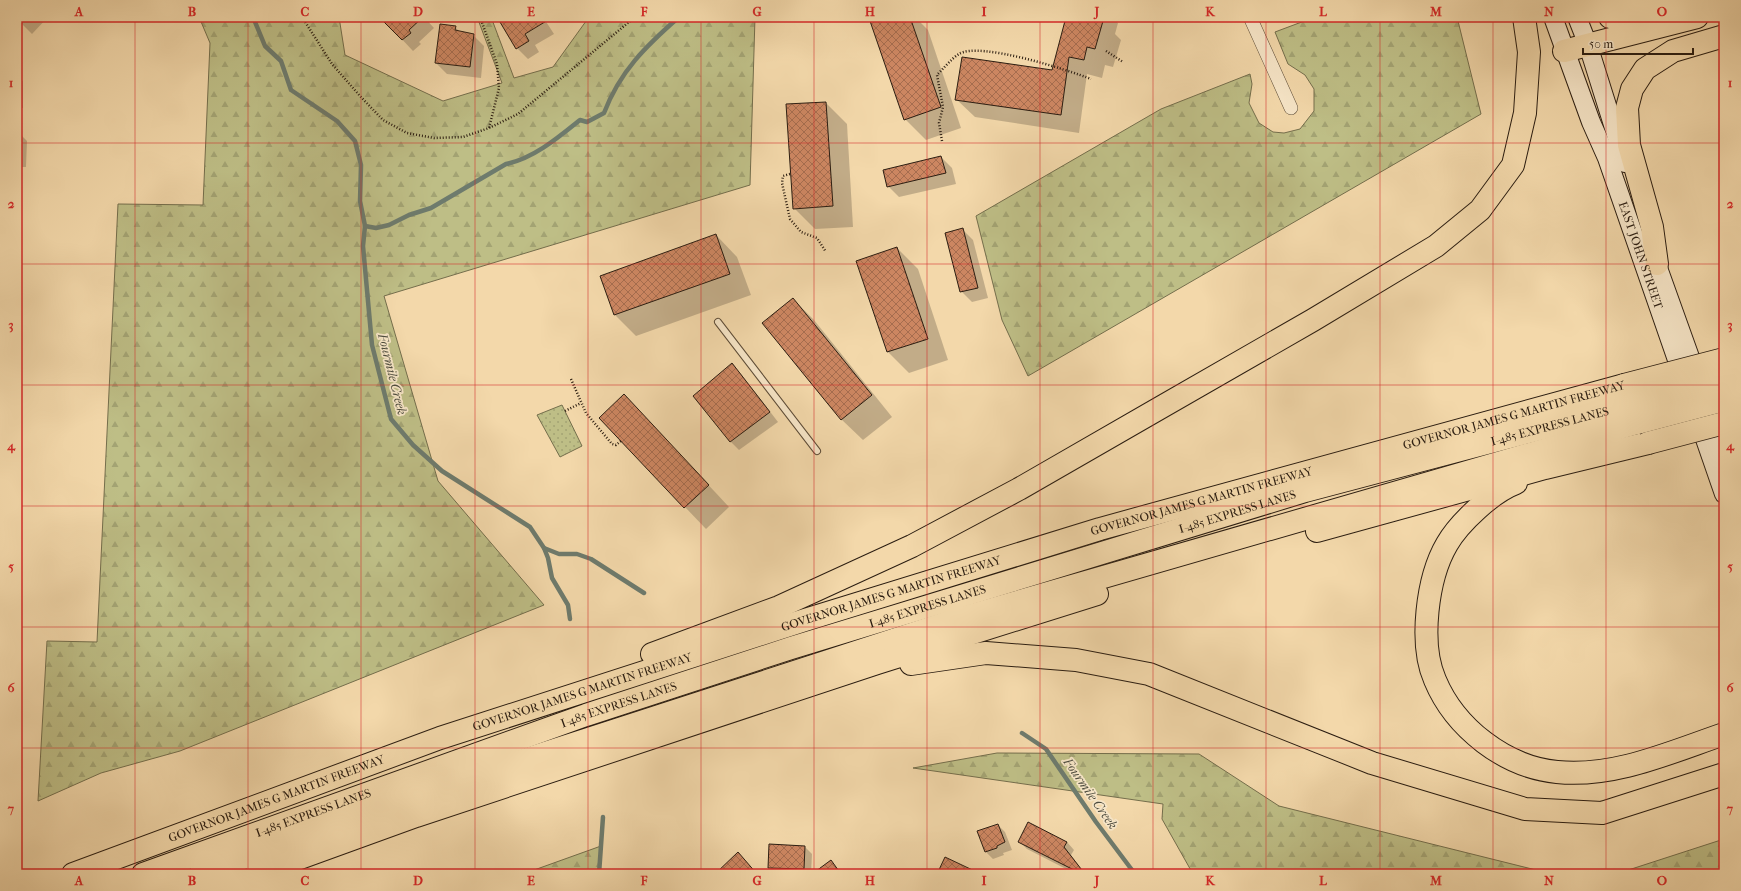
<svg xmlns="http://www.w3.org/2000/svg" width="1741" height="891" viewBox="0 0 1741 891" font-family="'IM FELL French Canon',serif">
  <defs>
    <pattern id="forest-firs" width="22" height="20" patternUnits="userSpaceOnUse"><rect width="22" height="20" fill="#bebe86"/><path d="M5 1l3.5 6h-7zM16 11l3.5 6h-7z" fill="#a3a373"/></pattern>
    <pattern id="park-dots" width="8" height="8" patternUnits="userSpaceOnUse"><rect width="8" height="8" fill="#bebe86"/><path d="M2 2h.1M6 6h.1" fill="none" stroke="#a3a373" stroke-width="1.8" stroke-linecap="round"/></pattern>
    <pattern id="building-cross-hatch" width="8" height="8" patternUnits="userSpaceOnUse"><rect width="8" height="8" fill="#cc8661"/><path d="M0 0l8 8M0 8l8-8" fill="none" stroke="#a66d4f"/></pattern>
  </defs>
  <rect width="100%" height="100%" fill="#f3d8aa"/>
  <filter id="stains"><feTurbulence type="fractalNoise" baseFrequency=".005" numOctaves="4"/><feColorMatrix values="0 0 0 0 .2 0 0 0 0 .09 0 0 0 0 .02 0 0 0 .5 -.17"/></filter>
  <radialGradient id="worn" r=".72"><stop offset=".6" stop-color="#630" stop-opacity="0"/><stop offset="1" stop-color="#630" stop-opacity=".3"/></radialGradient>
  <!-- forest -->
  <g fill="url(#forest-firs)" stroke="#746e4c">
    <path d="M199,17H339L345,55L443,101L502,83L477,17H491L514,78L553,67L589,17H755L750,185L384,296L438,481L544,605L180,751L101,773L38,801L47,641L97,642L118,204L203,205L210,43Z"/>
    <path d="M1315,17H1457L1481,114L1028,376L1002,320L976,216L1161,109L1250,74L1252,84L1249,103L1259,123L1273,132L1284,133L1300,129L1314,111V89L1305,75L1288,64L1275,32Z"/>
    <path d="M997,753L1199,754L1279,806L1552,874H1193L1162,819L1163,804L913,768Z"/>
    <path d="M1724,839V874H1616Z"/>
    <path d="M601,846L600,874H588V870L577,874H523Z"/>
  </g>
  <!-- park -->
  <path fill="url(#park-dots)" stroke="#746e4c" d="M562,405L582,446L560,457L537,415Z"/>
  <!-- shadow -->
  <g fill="#0003">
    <path d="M17,17H48L32,34L17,19Z"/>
    <path d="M381,17H424L434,28L419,42L421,44L413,51Z"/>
    <path d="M505,17H543L554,34L535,45L539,52L528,59L517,48L500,20Z"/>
    <path d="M884,17H915L928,30L961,128L926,140L905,119Z"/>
    <path d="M944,17H957L949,22Z"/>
    <path d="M1067,17H1112L1118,23L1115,34L1121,40L1113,67L1105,65L1102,78L1087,74L1079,133L975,117L956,99L1053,71Z"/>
    <path d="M455,27L461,33L473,35L484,46L481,78L447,74L436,63Z"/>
    <path d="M17,76L23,81V108H17V133H19L27,141L26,167H21V183H17Z"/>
    <path d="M826,103L847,124L853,227L815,229L794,208Z"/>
    <path d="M941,157L952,168L956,184L899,197L888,186Z"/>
    <path d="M962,229L973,240L988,298L972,302L961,291Z"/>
    <path d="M716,235L737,257L751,295L636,336L615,315L601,276Z"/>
    <path d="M897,248L918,269L948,360L909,373L888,352L857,261Z"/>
    <path d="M793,299L814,320L892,417L863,440L841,419Z"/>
    <path d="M732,365L741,374L778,422L739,450L730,441Z"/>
    <path d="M645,417L729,507L706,529L600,418Z"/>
    <path d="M998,825L1005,832L1012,850L1003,853L1004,855L993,859L986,852L978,832Z"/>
    <path d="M1020,842H1067L1074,850L1071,855L1085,874H1060L1066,869L1027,849Z"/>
    <path d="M805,847L812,854L811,874H776L769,867Z"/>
    <path d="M831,861L842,874H816Z"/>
  </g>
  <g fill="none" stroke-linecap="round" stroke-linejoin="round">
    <!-- stream -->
    <g stroke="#6e7b6d" stroke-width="4.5">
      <path d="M253,17L265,46L281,61L291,90L337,121L355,141L361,165L360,201L365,226L363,246L372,345L391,419L413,445L442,471L530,527L544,548L559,554H577L591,559L644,593"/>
      <path d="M365,226L376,228L389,225L409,215L431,208L506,164C533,159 559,137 580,120L587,122L604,113C620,71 646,46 679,17"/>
      <path d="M544,548L548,558L552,578L568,605L570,619"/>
      <path d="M1022,733L1046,749L1096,822L1135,874"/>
      <path d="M599,874L603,817"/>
    </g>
  </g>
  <!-- building -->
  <g fill="url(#building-cross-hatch)" stroke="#2b1d11">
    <path d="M379,17H423L409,30L411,33L402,40Z"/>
    <path d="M497,17H553L525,34L529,41L516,49Z"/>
    <path d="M881,17H910L941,107L904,120L870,21Z"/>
    <path d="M1066,17H1090L1103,21L1095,49L1087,47L1084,60L1069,57L1061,115L955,100L962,57L1052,70Z"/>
    <path d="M440,24L456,26L455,30L474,34L470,67L435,63Z"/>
    <path d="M826,102L833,206L793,209L786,104Z"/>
    <path d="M941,156L946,173L887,187L883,170Z"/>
    <path d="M963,228L978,288L960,292L945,233Z"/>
    <path d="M716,234L730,274L614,315L600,276Z"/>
    <path d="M897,247L928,339L887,352L856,261Z"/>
    <path d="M793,298L872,395L841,420L762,323Z"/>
    <path d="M732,363L770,412L730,442L693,396Z"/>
    <path d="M624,394L709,485L684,508L599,418Z"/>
    <path d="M1028,822L1067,842L1064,847L1085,874H1082L1018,842Z"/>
    <path d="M998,824L1005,842L997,846V848L985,852L977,831Z"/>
    <path d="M769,844L805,846L804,869L768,868Z"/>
    <path d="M738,852L757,874H715Z"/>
    <path d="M945,857L981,874H937Z"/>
    <path d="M831,860L841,874H812Z"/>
  </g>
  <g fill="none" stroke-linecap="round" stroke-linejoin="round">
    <!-- service casing -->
    <g stroke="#5d4c37" stroke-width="8">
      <path id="service" d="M718,322L817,451"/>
    </g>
    <!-- minor casing -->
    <g stroke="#5d4c37" stroke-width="14">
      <path id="minor" d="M1250,17L1291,108"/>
    </g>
    <!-- secondary casing -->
    <g stroke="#2b1d11" stroke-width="20">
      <g id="secondary">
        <path id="s1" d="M1553,17L1591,122L1607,158L1685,383"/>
        <path d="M1577,17L1588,45L1625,163"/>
        <path d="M1657,265L1724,452"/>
        <path d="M1697,416L1724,494"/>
      </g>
    </g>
    <!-- motorway casing -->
    <g stroke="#2b1d11" stroke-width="24">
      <g id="motorway">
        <path d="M1610,17L1635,24H1650"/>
        <path d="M1564,51L1697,17"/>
        <path d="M1657,264L1652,227L1629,145L1627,108L1632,89L1645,69L1673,51L1724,36"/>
        <path d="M1516,483C1492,492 1459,523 1447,544C1427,578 1419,644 1435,680C1455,728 1505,767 1557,772C1614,778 1671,752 1724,734"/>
        <path d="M1317,531L1545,468L1648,443"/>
        <path d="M652,654L779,607L912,546L1019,489L1165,405L1313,320L1436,246L1480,210L1513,165L1525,113L1529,52L1524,17"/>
        <path d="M911,664L986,653L1076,660L1149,674L1372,763L1525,809L1602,813L1724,774"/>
        <path id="s2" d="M73,874L440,738L805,620L1100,529L1624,385"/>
        <path id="s3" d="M143,874L586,715L791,648L1305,491L1630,405"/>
        <path d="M200,874L388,804L958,619L1637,423"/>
        <path d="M256,874L416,816L877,663L1097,594"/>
      </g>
    </g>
    <!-- path -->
    <g stroke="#2b1d11" stroke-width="2.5" stroke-dasharray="1 2" stroke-linecap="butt">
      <path d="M302,17L332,64L360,96L383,120L407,133L434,138L463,137L489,128L518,114L635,17"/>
      <path d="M480,17L497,64L499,88L489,128"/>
      <path d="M1106,51L1123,62"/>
      <path d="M942,141L939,123L943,107L937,75C943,69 951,59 959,54C979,41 1068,70 1091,79"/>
      <path d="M790,174L783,176L782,183L790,219L801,232L817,238L826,252"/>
      <path d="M571,379L586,413L612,444L616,445L621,441"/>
      <path d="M565,411L581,403"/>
    </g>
    <!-- service -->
    <use href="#service" stroke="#f7e6c8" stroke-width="6"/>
    <!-- minor -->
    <use href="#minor" stroke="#f7e6c8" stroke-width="13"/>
    <!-- secondary -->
    <use href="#secondary" stroke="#f7e6c8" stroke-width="18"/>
    <!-- motorway -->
    <use href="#motorway" stroke="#f3d8aa" stroke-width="22"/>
    <!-- motorway-bridge casing -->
    <g stroke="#2b1d11" stroke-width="24" stroke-linecap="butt">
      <g id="motorway-bridge">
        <path d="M1624,385L1724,359"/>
        <path d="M1630,405L1724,380"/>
        <path d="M1637,423L1724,400"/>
        <path d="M1648,443L1724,423"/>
      </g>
    </g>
    <!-- motorway-bridge -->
    <use href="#motorway-bridge" stroke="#f3d8aa" stroke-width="22"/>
  </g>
  <!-- grid -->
  <path fill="none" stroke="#d62828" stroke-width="1" stroke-opacity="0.55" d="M135,17V874M248,17V874M361,17V874M475,17V874M588,17V874M701,17V874M814,17V874M927,17V874M1040,17V874M1153,17V874M1266,17V874M1380,17V874M1493,17V874M1606,17V874M17,143H1724M17,264H1724M17,385H1724M17,506H1724M17,627H1724M17,748H1724"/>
  <g text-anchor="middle" stroke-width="3.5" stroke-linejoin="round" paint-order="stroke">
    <!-- street labels -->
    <g font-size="12" fill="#2b1d11" stroke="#f7e6c8">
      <text dy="4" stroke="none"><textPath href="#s1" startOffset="254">EAST JOHN STREET</textPath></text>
      <text dy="4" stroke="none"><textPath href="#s2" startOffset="1513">GOVERNOR JAMES G MARTIN FREEWAY</textPath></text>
      <text dy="4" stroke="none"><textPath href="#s3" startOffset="1477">I-485 EXPRESS LANES</textPath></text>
      <text dy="4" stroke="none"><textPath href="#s2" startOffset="1189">GOVERNOR JAMES G MARTIN FREEWAY</textPath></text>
      <text dy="4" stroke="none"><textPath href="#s3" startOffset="1153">I-485 EXPRESS LANES</textPath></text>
      <text dy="4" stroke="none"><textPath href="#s2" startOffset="865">GOVERNOR JAMES G MARTIN FREEWAY</textPath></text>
      <text dy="4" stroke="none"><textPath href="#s3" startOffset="829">I-485 EXPRESS LANES</textPath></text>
      <text dy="4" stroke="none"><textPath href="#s2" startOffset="541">GOVERNOR JAMES G MARTIN FREEWAY</textPath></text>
      <text dy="4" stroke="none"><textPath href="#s3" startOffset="505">I-485 EXPRESS LANES</textPath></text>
      <text dy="4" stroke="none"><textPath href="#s2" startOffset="217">GOVERNOR JAMES G MARTIN FREEWAY</textPath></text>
      <text dy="4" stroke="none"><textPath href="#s3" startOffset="181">I-485 EXPRESS LANES</textPath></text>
    </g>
    <!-- water labels -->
    <g font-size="13" font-style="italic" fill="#4d4c3f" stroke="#f7e6c8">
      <text transform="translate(393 374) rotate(76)" y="5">Fourmile Creek</text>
      <text transform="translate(1091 793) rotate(55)" y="5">Fourmile Creek</text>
    </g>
  </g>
  <!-- margin -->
  <rect width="1741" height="891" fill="none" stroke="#f3d8aa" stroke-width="44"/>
  <!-- scale -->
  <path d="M1583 48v6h110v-6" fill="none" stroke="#2b1d11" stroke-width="2"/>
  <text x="1589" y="48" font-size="12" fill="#2b1d11" stroke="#f7e6c8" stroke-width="3" paint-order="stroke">50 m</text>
  <rect x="22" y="22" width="1697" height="847" fill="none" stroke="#d62828" stroke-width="1.5"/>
  <g font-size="13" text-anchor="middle" font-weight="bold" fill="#d62828">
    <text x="79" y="16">A</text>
    <text x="192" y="16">B</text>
    <text x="305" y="16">C</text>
    <text x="418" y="16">D</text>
    <text x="531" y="16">E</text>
    <text x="644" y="16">F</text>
    <text x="757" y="16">G</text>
    <text x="870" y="16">H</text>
    <text x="984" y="16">I</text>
    <text x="1097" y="16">J</text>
    <text x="1210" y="16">K</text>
    <text x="1323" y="16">L</text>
    <text x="1436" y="16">M</text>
    <text x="1549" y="16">N</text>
    <text x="1662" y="16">O</text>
    <text x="11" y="87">1</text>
    <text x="1730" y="87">1</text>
    <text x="11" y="208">2</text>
    <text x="1730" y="208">2</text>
    <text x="11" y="329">3</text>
    <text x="1730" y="329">3</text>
    <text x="11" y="450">4</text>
    <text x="1730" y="450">4</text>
    <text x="11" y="571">5</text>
    <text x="1730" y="571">5</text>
    <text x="11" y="692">6</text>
    <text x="1730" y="692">6</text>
    <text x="11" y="813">7</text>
    <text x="1730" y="813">7</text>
    <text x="79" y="885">A</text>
    <text x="192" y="885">B</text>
    <text x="305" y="885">C</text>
    <text x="418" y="885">D</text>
    <text x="531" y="885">E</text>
    <text x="644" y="885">F</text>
    <text x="757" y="885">G</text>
    <text x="870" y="885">H</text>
    <text x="984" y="885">I</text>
    <text x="1097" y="885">J</text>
    <text x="1210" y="885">K</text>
    <text x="1323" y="885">L</text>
    <text x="1436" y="885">M</text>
    <text x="1549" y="885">N</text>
    <text x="1662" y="885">O</text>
  </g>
  <rect width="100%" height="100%" filter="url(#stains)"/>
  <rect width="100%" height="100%" fill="url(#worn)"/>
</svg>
